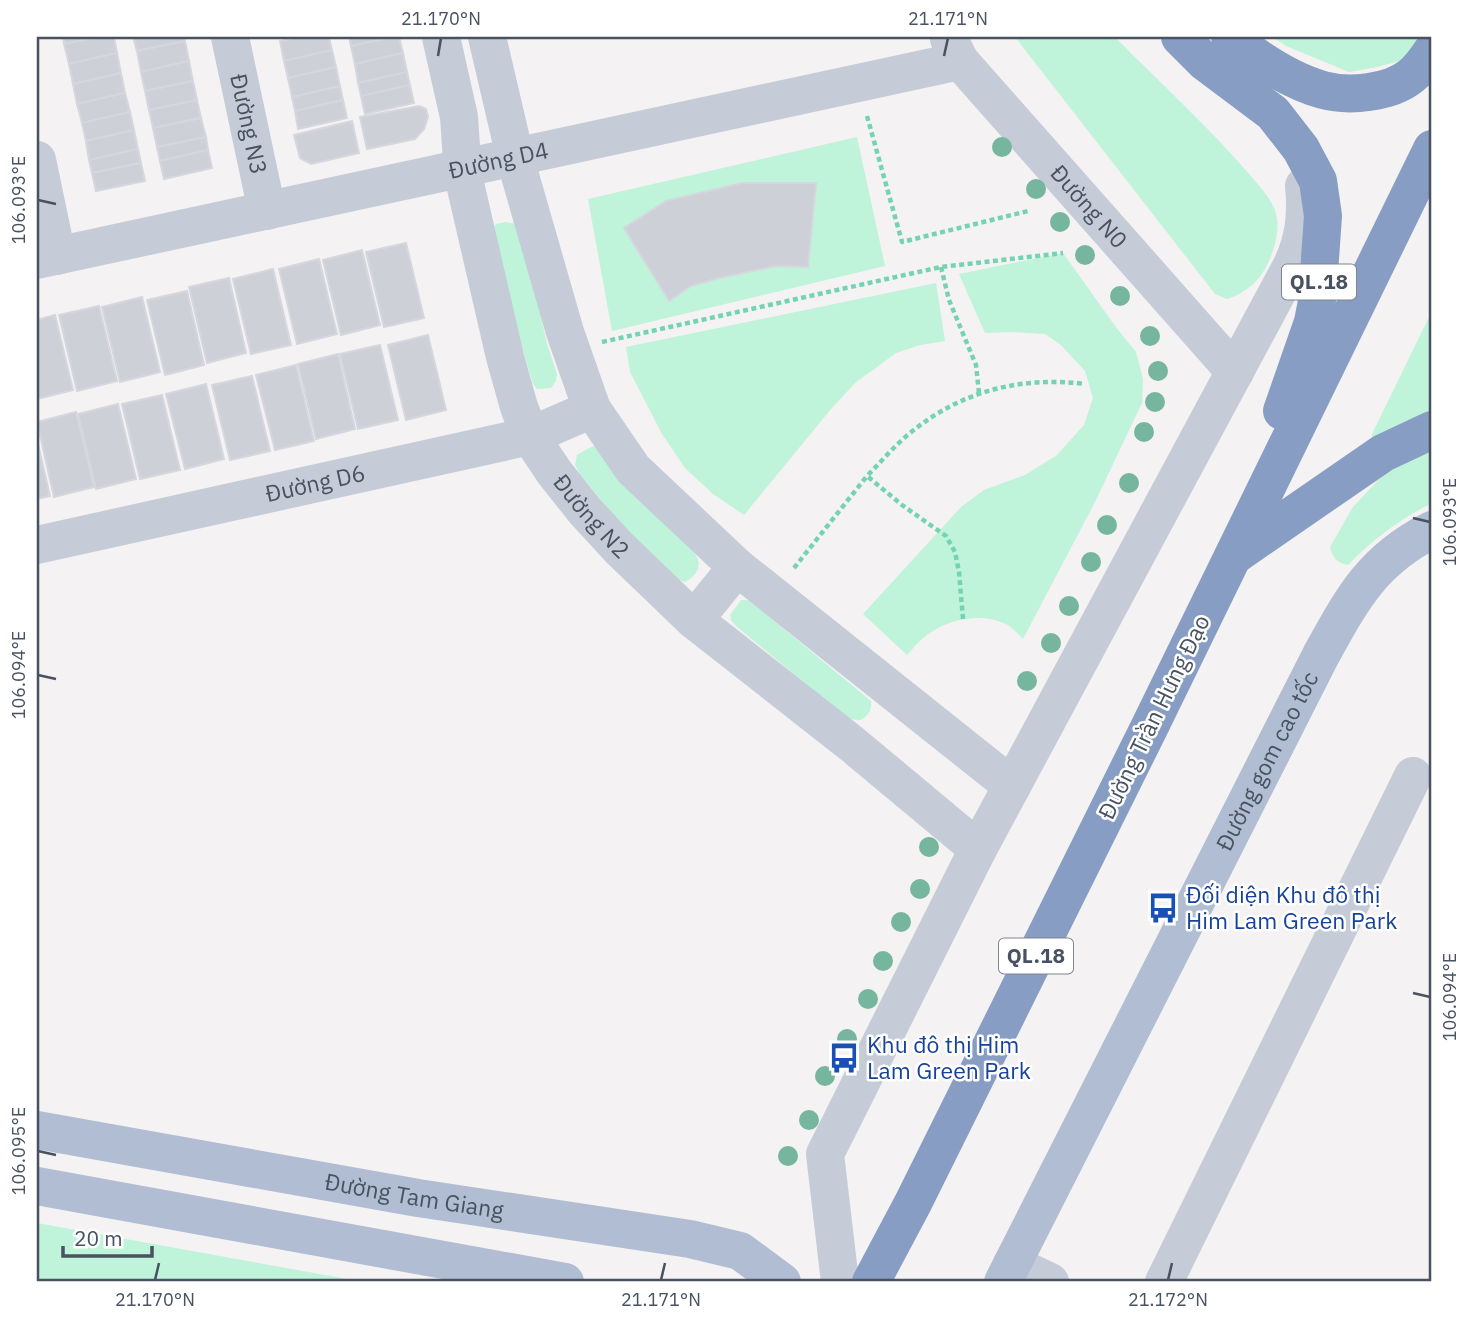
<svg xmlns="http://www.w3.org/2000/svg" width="1469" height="1319" viewBox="0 0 1469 1319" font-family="'IBM Plex Sans',sans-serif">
  <rect width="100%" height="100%" fill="#f4f2f2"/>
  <!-- green -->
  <g fill="#bff3da">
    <path d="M1015,37H1115C1160,83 1208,126 1250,175C1260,187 1272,199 1276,214C1280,231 1275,246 1269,261C1261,280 1246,293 1227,299L1215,294Z"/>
    <path d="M1273,37H1430L1411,58L1377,67L1349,72L1286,46Z"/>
    <path d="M857,137L885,266L612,331L588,199Z"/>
    <path d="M505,222L518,224L523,237L547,344L557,374L556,381L551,388L537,389L533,384L504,286L493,229L496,224Z"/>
    <path d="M1063,253L1118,330L1136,352L1143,379L1142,403L1095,502L1023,639C1018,634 1012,627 1006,624C980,611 942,620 922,639C916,644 912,650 907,655L863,614L961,507L984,490L1025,475L1057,455L1084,425L1093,398L1085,371L1061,345L1045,334L1011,332L985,333L959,274Z"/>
    <path d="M936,283L945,341L920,345L896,353L855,383L831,409L744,515L713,494L685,468L662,434L630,372L626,347Z"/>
    <path d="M1432,311V412L1373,439L1372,434Z"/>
    <path d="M593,446L599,448L695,554C703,566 697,575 685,582L679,580L627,532L580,474L575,465L577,455Z"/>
    <path d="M1432,448V503C1401,518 1372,540 1348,565C1337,563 1333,558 1330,547L1353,507L1384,474Z"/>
    <path d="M741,600H749L756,606L871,701C872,711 868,715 861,720L848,719L736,626L731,620L730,615Z"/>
    <path d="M37,1223L364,1282H37Z"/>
  </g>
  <!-- building -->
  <g fill="#ced0d7" stroke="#d6d7de" stroke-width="2">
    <path d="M63,37H98L64,44Z"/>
    <path d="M98,37H114L117,53L69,64L64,44Z"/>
    <path d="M133,37H184L185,41L137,51Z"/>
    <path d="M299,37H329L332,50L284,61L280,41Z"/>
    <path d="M349,37H393L351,46Z"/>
    <path d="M393,37H399L403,53L355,64L351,46Z"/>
    <path d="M185,41L189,61L141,72L137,51Z"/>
    <path d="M332,50L336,67L288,78L284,61Z"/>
    <path d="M117,53L121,73L73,84L69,64Z"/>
    <path d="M403,53L407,72L358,83L355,64Z"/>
    <path d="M189,61L193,81L145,91L141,72Z"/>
    <path d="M336,67L340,86L292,97L288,78Z"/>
    <path d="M407,72L410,85L361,96L358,83Z"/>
    <path d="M121,73L125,93L77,104L73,84Z"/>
    <path d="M193,81L197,100L149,110L145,91Z"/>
    <path d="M410,85L414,103L365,114L361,96Z"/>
    <path d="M340,86L343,100L295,111L292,97Z"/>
    <path d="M125,93L130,112L82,123L77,104Z"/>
    <path d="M197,100L201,118L153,128L149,110Z"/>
    <path d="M343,100L347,118L298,129L295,111Z"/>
    <path d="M419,106L426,109L428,117L424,129L415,139L367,149L360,117Z"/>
    <path d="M130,112L134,130L86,141L82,123Z"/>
    <path d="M201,118L206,137L157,147L153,128Z"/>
    <path d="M352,121L359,153L311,164L300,158L294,135Z"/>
    <path d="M134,130L138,149L89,160L86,141Z"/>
    <path d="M206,137L208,150L160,161L157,147Z"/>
    <path d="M138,149L141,163L92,173L89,160Z"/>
    <path d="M208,150L212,168L164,179L160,161Z"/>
    <path d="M141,163L145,181L96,191L92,173Z"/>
    <path d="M742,183H816L808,267L776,266L719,278L691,286L669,301L624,228L666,201Z"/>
    <path d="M406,243L424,318L384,327L366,252Z"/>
    <path d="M362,250L380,325L341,335L323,260Z"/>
    <path d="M319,259L337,334L297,344L279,269Z"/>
    <path d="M273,269L291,345L251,354L233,279Z"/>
    <path d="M229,278L246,353L207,363L189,287Z"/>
    <path d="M187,291L204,365L165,375L147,300Z"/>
    <path d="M142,297L160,372L120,382L102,307Z"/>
    <path d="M99,306L117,381L77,391L59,315Z"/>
    <path d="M55,315L73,390L37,399V320Z"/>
    <path d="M428,335L446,410L406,420L388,345Z"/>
    <path d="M380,345L398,420L358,429L340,354Z"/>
    <path d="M338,354L355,429L316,439L298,364Z"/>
    <path d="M296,365L314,441L275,450L256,375Z"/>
    <path d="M252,376L270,451L230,460L212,385Z"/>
    <path d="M206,384L224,459L185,469L166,394Z"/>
    <path d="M162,395L180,470L140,479L122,404Z"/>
    <path d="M118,404L136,479L96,489L78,414Z"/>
    <path d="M76,412L94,487L54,497L37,422Z"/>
    <path d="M37,440L50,496L37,499Z"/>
  </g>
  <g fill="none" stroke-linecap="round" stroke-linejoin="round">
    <!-- path -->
    <g stroke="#74d4b1" stroke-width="4.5" stroke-dasharray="5 3.5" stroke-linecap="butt">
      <path d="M867,116L902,242L1028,211"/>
      <path d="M941,267L949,300L976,365L979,393"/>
      <path d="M602,342L941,267L1063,253"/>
      <path d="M794,568L867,476"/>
      <path d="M963,619L959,572L955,552L946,536L902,505L867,476C881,462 894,446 909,434C960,391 1021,376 1085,384"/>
    </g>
    <!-- minor -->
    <g stroke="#c5ccd7" stroke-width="38">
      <path id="s1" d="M230,37L267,211"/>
      <path id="s2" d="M441,37L459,117L463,175L505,357L519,407L530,436L554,472L585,511L619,548L694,620L852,744L978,849"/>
      <path d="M487,37L517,165L565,332L592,409L633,469L737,567L1012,786"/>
      <path id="s3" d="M949,39L960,61L1235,372"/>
      <path d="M37,160L57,256"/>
      <path id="s4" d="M37,260L960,61"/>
      <path id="s5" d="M37,545L530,436L592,409"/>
      <path d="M694,620L737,567"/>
      <path d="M1012,1264L1050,1282"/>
      <path d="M840,1282L825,1154L978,849L1291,267C1304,240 1307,215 1304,186"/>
      <path d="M1164,1282L1413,776"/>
    </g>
    <!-- major -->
    <g stroke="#b1bdd2" stroke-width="38">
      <path id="s6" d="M37,1130L418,1198L690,1239L740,1251L782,1282"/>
      <path d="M37,1186L565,1282"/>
      <path id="s7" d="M1003,1282L1321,655C1352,599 1372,560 1432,530"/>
    </g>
    <!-- highway -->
    <g stroke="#879dc3" stroke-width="38">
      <path d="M1180,37L1205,62L1273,113L1301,149L1318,181L1323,216L1317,301L1313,322L1282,411"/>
      <path d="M1230,37C1256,58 1290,81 1323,90C1349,97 1390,93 1411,76C1420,69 1426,60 1432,51"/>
      <path d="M1235,555L1383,453L1432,430"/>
      <path d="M871,1282L913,1203L1149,728L1432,149"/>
    </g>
  </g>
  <!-- trees -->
  <g fill="#77b69e">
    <circle cx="1002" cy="147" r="10"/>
    <circle cx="1036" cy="189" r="10"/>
    <circle cx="1060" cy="222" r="10"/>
    <circle cx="1085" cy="255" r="10"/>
    <circle cx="1120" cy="296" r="10"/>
    <circle cx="1150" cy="336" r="10"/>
    <circle cx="1158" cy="371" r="10"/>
    <circle cx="1155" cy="402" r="10"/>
    <circle cx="1144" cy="432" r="10"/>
    <circle cx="1129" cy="483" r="10"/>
    <circle cx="1107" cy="525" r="10"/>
    <circle cx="1091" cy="562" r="10"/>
    <circle cx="1069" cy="606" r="10"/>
    <circle cx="1051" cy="643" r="10"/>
    <circle cx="1027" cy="681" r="10"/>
    <circle cx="929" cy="847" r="10"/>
    <circle cx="920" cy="889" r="10"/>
    <circle cx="901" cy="922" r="10"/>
    <circle cx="883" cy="961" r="10"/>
    <circle cx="868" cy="999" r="10"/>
    <circle cx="847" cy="1039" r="10"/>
    <circle cx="825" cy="1076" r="10"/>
    <circle cx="809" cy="1120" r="10"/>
    <circle cx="788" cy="1156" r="10"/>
  </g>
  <!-- ticks -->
  <path fill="none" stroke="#485261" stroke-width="2.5" d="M438,56L441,38M944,56L948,38M38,200L56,204M1413,518L1430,522M38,675L56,679M1413,993L1430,997M38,1151L56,1155M155,1280L159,1263M661,1280L665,1263M1168,1280L1172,1263"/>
  <!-- icons -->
  <defs>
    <g id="bus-bare" transform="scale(2.415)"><path d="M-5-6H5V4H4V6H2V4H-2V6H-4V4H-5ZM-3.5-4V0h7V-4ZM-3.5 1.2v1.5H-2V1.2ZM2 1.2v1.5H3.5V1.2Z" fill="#1a4fb4" stroke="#fff" stroke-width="2.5" paint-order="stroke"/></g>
  </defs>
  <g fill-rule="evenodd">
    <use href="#bus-bare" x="1163" y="908"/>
    <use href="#bus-bare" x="844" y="1058"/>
  </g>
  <g text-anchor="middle" stroke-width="5" stroke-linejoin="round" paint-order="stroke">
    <!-- shield labels -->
    <g fill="#fff" stroke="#7f8690" stroke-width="2">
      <rect x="1282" y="264.5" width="74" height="35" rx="5"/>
      <rect x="999" y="938.5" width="74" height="35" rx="5"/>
    </g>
    <g font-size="21" font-weight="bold" fill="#485261">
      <text x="1319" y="289">QL.18</text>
      <text x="1036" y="963">QL.18</text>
    </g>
    <!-- street labels -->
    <g font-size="23" fill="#485261" stroke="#fff">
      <text dy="8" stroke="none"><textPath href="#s1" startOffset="89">Đường N3</textPath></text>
      <text dy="8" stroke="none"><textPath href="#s4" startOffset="472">Đường D4</textPath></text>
      <text dy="8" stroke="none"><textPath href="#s3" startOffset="219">Đường N0</textPath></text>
      <text dy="8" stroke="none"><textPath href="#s5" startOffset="285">Đường D6</textPath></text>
      <text dy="8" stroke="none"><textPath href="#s2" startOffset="511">Đường N2</textPath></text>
      <text transform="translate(1154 717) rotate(-64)" y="8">Đường Trần Hưng Đạo</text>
      <text dy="8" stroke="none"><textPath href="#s7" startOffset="584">Đường gom cao tốc</textPath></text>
      <text dy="8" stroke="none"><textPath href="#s6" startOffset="383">Đường Tam Giang</textPath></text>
    </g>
    <!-- transit labels -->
    <g font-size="23" fill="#164399" stroke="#fff" text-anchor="start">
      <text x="1186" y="903">Đối diện Khu đô thị<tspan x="1186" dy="26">Him Lam Green Park</tspan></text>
      <text x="867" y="1053">Khu đô thị Him<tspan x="867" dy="26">Lam Green Park</tspan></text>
    </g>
  </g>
  <!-- border -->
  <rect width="1469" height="1319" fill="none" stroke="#ffffff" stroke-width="77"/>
  <!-- scale -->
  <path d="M63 1246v10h89v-10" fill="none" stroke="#485261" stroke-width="3.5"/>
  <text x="74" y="1246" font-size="21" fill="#485261" stroke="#ffffff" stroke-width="5" paint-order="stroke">20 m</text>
  <rect x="38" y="38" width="1392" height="1242" fill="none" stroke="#485261" stroke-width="2.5"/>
  <g font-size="18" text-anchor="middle" fill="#485261">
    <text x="441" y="25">21.170°N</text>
    <text x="948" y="25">21.171°N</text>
    <text transform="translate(19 200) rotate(-90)" y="6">106.093°E</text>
    <text transform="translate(1450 522) rotate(-90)" y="6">106.093°E</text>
    <text transform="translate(19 675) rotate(-90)" y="6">106.094°E</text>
    <text transform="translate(1450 997) rotate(-90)" y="6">106.094°E</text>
    <text transform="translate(19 1151) rotate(-90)" y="6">106.095°E</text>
    <text x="155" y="1306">21.170°N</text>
    <text x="661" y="1306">21.171°N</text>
    <text x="1168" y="1306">21.172°N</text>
  </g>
</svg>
